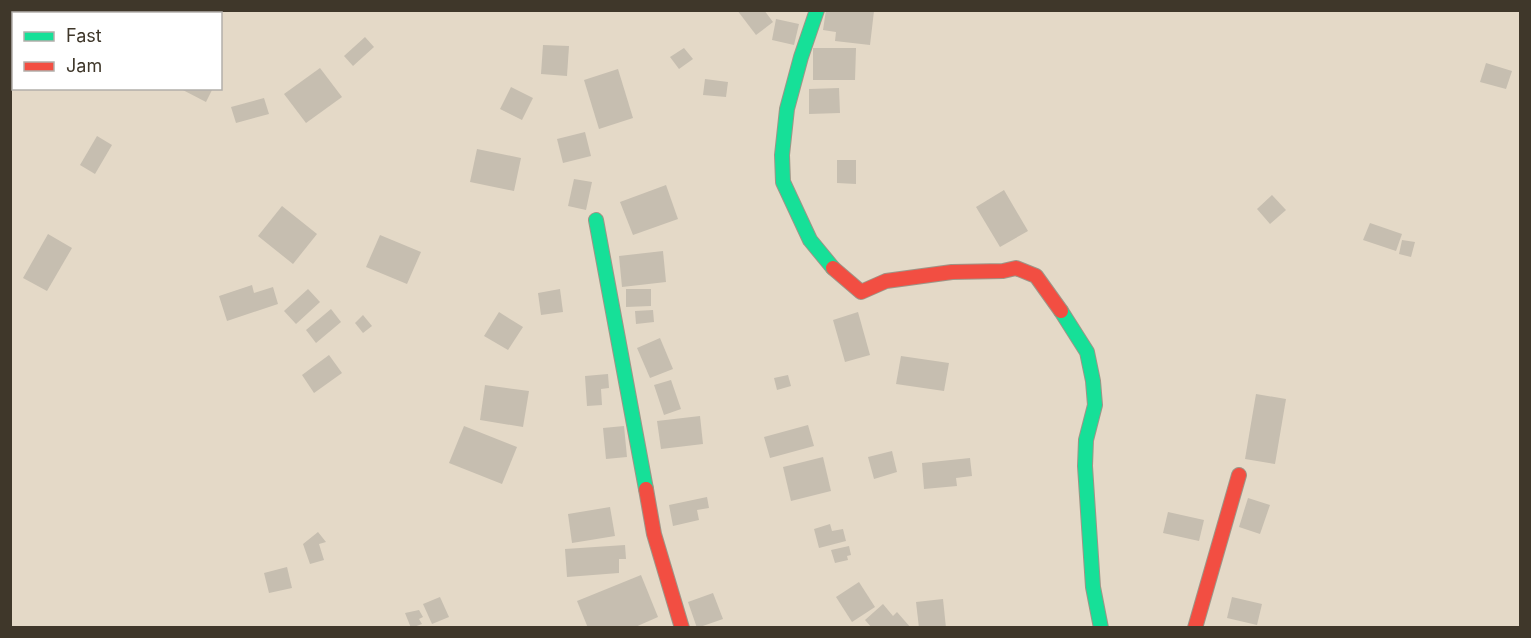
<svg xmlns="http://www.w3.org/2000/svg" width="1531" height="638" viewBox="0 0 1531 638" font-family="Inter,sans-serif">
  <rect width="100%" height="100%" fill="#e4d9c7"/>
  <!-- building -->
  <g fill="#c6beb0">
    <path d="M737,10H764L773,22L756,35Z"/>
    <path d="M826,10L874,11L870,45L835,41L836,32L823,30Z"/>
    <path d="M776,19L799,24L794,45L772,40Z"/>
    <path d="M365,37L374,47L353,66L344,56Z"/>
    <path d="M543,45L569,46L567,76L541,74Z"/>
    <path d="M684,48L693,59L679,69L670,57Z"/>
    <path d="M813,48H856L855,80H813Z"/>
    <path d="M1486,63L1512,71L1506,89L1480,82Z"/>
    <path d="M320,68L342,97L306,123L284,94Z"/>
    <path d="M618,69L633,118L599,129L584,80Z"/>
    <path d="M705,79L728,82L726,97L703,95Z"/>
    <path d="M511,87L533,98L522,120L500,109Z"/>
    <path d="M179,88H213L206,102Z"/>
    <path d="M839,88L840,113L809,114V89Z"/>
    <path d="M264,98L269,114L236,123L231,107Z"/>
    <path d="M585,132L591,156L563,163L557,139Z"/>
    <path d="M97,136L112,145L95,174L80,165Z"/>
    <path d="M477,149L521,158L514,191L470,182Z"/>
    <path d="M837,160H856V184L837,183Z"/>
    <path d="M574,179L592,182L586,210L568,206Z"/>
    <path d="M666,185L678,219L633,235L620,202Z"/>
    <path d="M1004,190L1028,231L1000,247L976,207Z"/>
    <path d="M1272,195L1286,210L1270,224L1257,209Z"/>
    <path d="M282,206L317,234L293,264L258,236Z"/>
    <path d="M1370,223L1402,234L1396,251L1363,240Z"/>
    <path d="M48,234L72,248L47,291L23,278Z"/>
    <path d="M380,235L421,252L407,284L366,267Z"/>
    <path d="M1402,240L1415,242L1411,257L1399,254Z"/>
    <path d="M663,251L666,282L622,287L619,256Z"/>
    <path d="M252,285L254,293L273,287L278,304L227,321L219,296Z"/>
    <path d="M308,289L320,302L296,324L284,311Z"/>
    <path d="M560,289L563,312L541,315L538,293Z"/>
    <path d="M626,289H651V306L626,307Z"/>
    <path d="M331,309L341,322L316,343L306,330Z"/>
    <path d="M653,310L654,322L636,324L635,311Z"/>
    <path d="M499,312L523,327L508,350L484,336Z"/>
    <path d="M858,312L870,355L845,362L833,320Z"/>
    <path d="M363,315L372,326L363,333L355,323Z"/>
    <path d="M660,338L673,369L650,378L637,348Z"/>
    <path d="M329,355L342,373L314,393L302,375Z"/>
    <path d="M901,356L949,363L944,391L896,384Z"/>
    <path d="M608,374L609,388L601,389L602,405L587,406L585,376Z"/>
    <path d="M788,375L791,386L777,390L774,378Z"/>
    <path d="M671,380L681,409L664,415L654,385Z"/>
    <path d="M485,385L529,391L523,427L480,420Z"/>
    <path d="M1256,394L1286,399L1275,464L1245,459Z"/>
    <path d="M700,416L703,444L661,449L657,421Z"/>
    <path d="M808,425L814,446L770,458L764,437Z"/>
    <path d="M464,426L517,447L502,484L449,463Z"/>
    <path d="M624,426L627,457L606,459L603,428Z"/>
    <path d="M892,451L897,472L874,479L868,457Z"/>
    <path d="M823,457L831,491L791,501L783,467Z"/>
    <path d="M970,458L972,476L956,478L957,486L924,489L922,463Z"/>
    <path d="M707,497L709,508L697,510L699,520L673,526L669,505Z"/>
    <path d="M1248,498L1270,505L1260,534L1239,527Z"/>
    <path d="M610,507L615,536L572,543L568,514Z"/>
    <path d="M1168,512L1204,520L1199,541L1163,533Z"/>
    <path d="M830,524L832,531L843,529L846,541L819,548L814,529Z"/>
    <path d="M318,532L326,542L319,544L324,560L310,564L303,544Z"/>
    <path d="M625,545L626,559H619V573L567,577L565,549Z"/>
    <path d="M849,546L851,555L847,556L848,560L835,563L831,550Z"/>
    <path d="M287,567L292,588L269,593L264,573Z"/>
    <path d="M641,575L658,617L633,628H588L577,601Z"/>
    <path d="M859,582L875,607L852,622L836,597Z"/>
    <path d="M713,593L723,619L697,628L688,602Z"/>
    <path d="M440,597L449,617L432,624L423,604Z"/>
    <path d="M1232,597L1262,604L1257,625L1227,618Z"/>
    <path d="M943,599L946,628H919L916,602Z"/>
    <path d="M883,604L893,616L897,612L911,628H872L865,620Z"/>
    <path d="M419,610L423,617L419,619L422,624L411,628L405,613Z"/>
  </g>
  <g fill="none" stroke-linecap="round" stroke-linejoin="round">
    <!-- fast casing -->
    <g stroke="#9e9587" stroke-width="16">
      <g id="fast">
        <path d="M817,10L801,57L787,109L782,155L783,182L810,240L833,268"/>
        <path d="M596,220L646,489"/>
        <path d="M1061,311L1087,352L1093,381L1095,405L1086,440L1085,466L1093,587L1101,628"/>
      </g>
    </g>
    <!-- jam casing -->
    <g stroke="#9e9587" stroke-width="16">
      <g id="jam">
        <path d="M833,268L861,292L886,281L952,272L1003,271L1016,268L1036,276L1061,311"/>
        <path d="M646,489L654,534L682,628"/>
        <path d="M1195,628L1239,475"/>
      </g>
    </g>
    <!-- fast -->
    <use href="#fast" stroke="#16e098" stroke-width="14"/>
    <!-- jam -->
    <use href="#jam" stroke="#f24e42" stroke-width="14"/>
  </g>
  <!-- border -->
  <rect width="1531" height="638" fill="none" stroke="#3f372a" stroke-width="24"/>
  <!-- legend -->
  <rect x="12" y="12" width="210" height="78" fill="#ffffff" stroke="#b2afaa" stroke-width="1.5"/>
  <rect x="24" y="32" width="30" height="9" fill="#16e098" stroke="#b2afaa" stroke-width="1.5"/>
  <text x="66" y="42" font-size="18" fill="#3f372a">Fast</text>
  <rect x="24" y="62" width="30" height="9" fill="#f24e42" stroke="#b2afaa" stroke-width="1.5"/>
  <text x="66" y="72" font-size="18" fill="#3f372a">Jam</text>
</svg>
